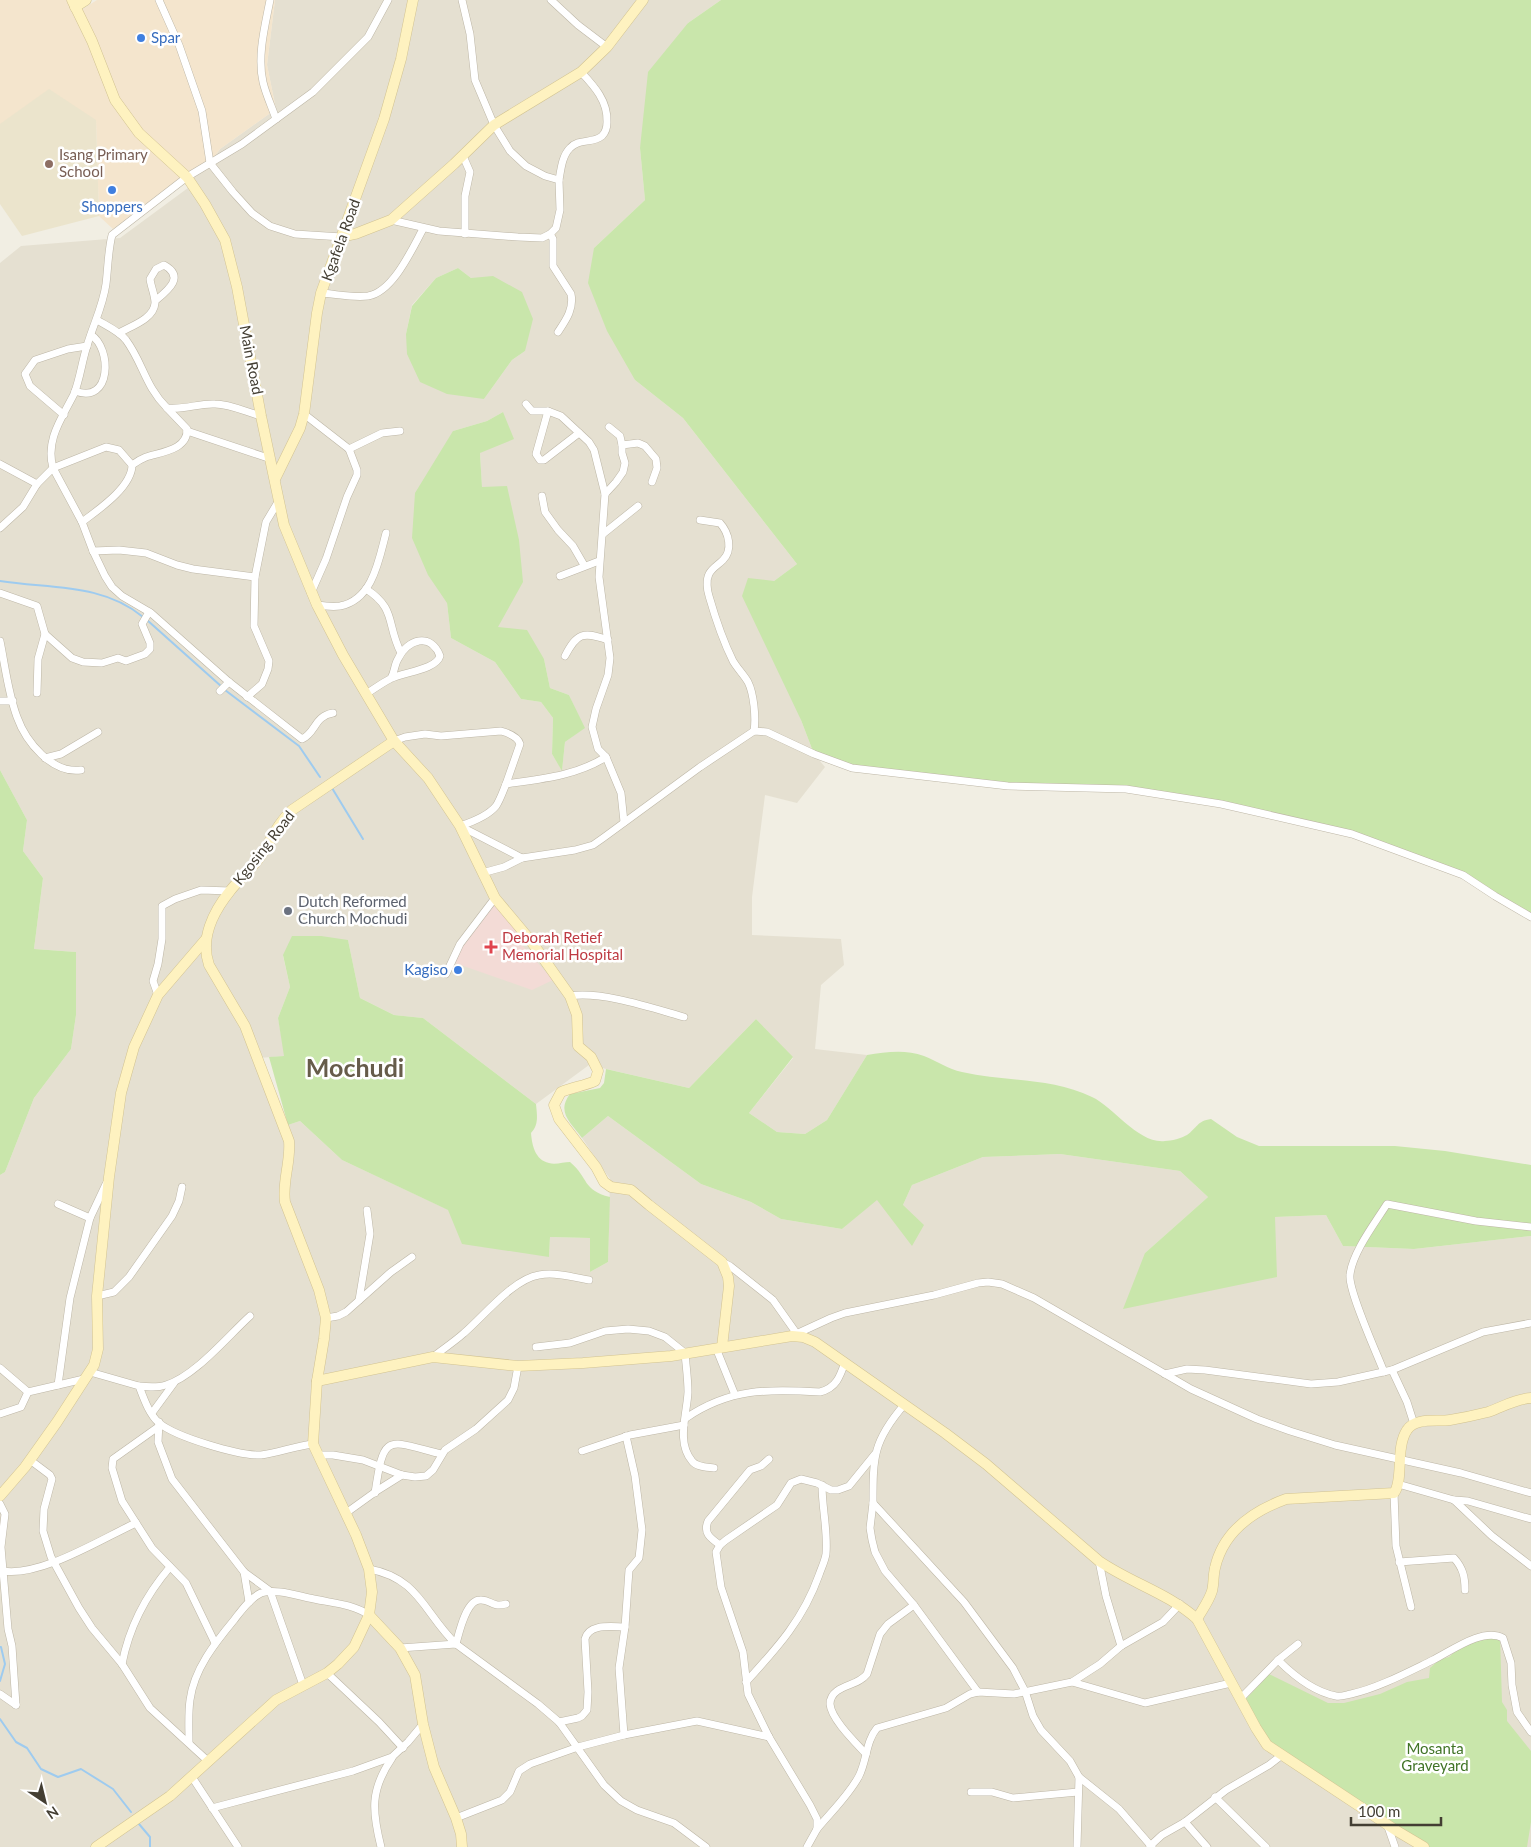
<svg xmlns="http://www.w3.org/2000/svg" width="1531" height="1847" viewBox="0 0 1531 1847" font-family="Lato,sans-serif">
  <rect width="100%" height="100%" fill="#f1eee3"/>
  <!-- residential -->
  <path fill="#e5e0d1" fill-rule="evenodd" d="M275,0H721L688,23L640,148L645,200L594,248L635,380L683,418L797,564L774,581L801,720L814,754L825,767L797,803L765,795L752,897V935L841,939L844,965L821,985L815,1049L867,1055L827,1120L805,1134L777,1132L749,1113L793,1058L756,1019L689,1088L589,1065L536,1104L423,1018L394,1015L360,998L348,940L283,956L290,987L278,1018L285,1056L258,1058L289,1139L288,1125L300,1121L342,1160L549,1257L550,1237L590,1238V1272L608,1262L610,1179L582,1138L608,1116L701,1184L751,1202L781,1219L842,1229L877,1199L903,1205L912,1185L983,1157L1060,1154L1180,1171L1208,1197L1145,1253L1275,1217L1326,1215L1343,1246L1414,1249L1531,1236V1847H0V1175L5,1172L34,1098L71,1049L76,1015V952L34,949L43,878L23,851L27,820L0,770V263L21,246L120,238L192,185L187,177L210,163L220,149L276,109L267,65ZM458,268L471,278L525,351L512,360L484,399L406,334L412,305L436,278ZM503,412L480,453L482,488L498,627L544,659L550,688L569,695L584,728L565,742L562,770L552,754L553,718L541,702L521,699L495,662L451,638L447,603L453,431L487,421Z"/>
  <!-- commercial -->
  <path fill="#f4e5cd" d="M0,0H68L75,14L97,0H275L267,65L276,109L220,149L210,163L113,229L99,216L96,120L0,124Z"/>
  <!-- education -->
  <path fill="#ebe4cc" d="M49,89L96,120L99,216L22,236L0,204V124Z"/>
  <!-- medical -->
  <path fill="#f3dbd6" d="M492,903L517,927L525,938L521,944L553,980L532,990L452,962Z"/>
  <!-- green -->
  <g fill="#c9e6ab">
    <path d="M721,0H1531V917L1472,880L1352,834L1273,816L1126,789L1008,786L852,768L814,754L801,720L742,596L748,578L774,581L797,564L683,418L635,380L607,331L588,283L594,248L645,200L640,148L648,72L688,23Z"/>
    <path d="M458,268L471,278L493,276L522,292L533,319L525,351L512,360L484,399L447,394L420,382L407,354L406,334L412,306L436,278Z"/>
    <path d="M503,412L514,439L480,453L482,487L507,486L519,540L523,582L498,627L527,630L544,659L550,688L569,695L585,728L565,742L562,771L552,754L553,718L541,702L521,699L495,662L451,638L447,603L428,575L412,538L415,493L453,431L487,421Z"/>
    <path d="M0,770L27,820L23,851L43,878L34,949L76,952V1015L71,1049L34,1098L5,1172L0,1175Z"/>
    <path d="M292,936H321L348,940L360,998L394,1015L423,1018L536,1104C537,1115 539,1125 531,1133C532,1145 535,1160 549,1163C555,1165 564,1162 570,1162C589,1178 582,1190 610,1197L608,1262L590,1272V1238L550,1237L549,1257L462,1244L448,1210L342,1160L300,1121L288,1125L269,1057L284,1056L278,1018L290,987L283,955Z"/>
    <path d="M756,1019L793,1057L749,1113L777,1132L805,1134L827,1120L867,1055C886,1052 905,1049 924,1056C937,1061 948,1069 962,1072C1005,1082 1051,1077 1092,1097C1114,1107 1138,1144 1165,1141C1171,1141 1182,1138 1187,1135C1197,1128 1197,1121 1211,1119L1237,1137L1259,1146H1395L1445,1151L1531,1165V1236L1414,1249L1343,1246L1326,1215L1275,1217L1277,1277L1123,1309L1145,1253L1208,1197L1180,1171L1060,1154L983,1157L912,1185L903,1205L924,1225L912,1246L877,1200L842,1229L781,1219L751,1202L701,1184L608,1116L582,1138C571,1123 556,1112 570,1094L600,1088L604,1083L606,1069L689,1088Z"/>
    <path d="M1500,1636L1502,1702L1507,1710V1721L1531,1751V1822L1527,1847H1428L1272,1745L1245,1700L1269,1674L1328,1703H1344L1380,1694L1407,1682L1429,1678L1430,1668L1439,1660L1449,1657L1463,1644Z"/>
  </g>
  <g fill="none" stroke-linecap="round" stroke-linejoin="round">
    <!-- stream -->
    <g stroke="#9ecbef" stroke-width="2">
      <path d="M0,581C50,589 102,583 143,617"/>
      <path d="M147,620L222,687"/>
      <path d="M225,690L299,746L320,777"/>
      <path d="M332,788L363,839"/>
      <path d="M0,1647H1L5,1664L0,1681"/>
      <path d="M0,1719L16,1742L27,1748L41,1769L58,1777L81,1769L113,1789L131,1812"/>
      <path d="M139,1824L150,1837V1847"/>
    </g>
    <!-- street casing -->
    <g stroke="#bdb6a6" stroke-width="8">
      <g id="street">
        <path d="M159,0L179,45L202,111L210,163L233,192L252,213L270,226L295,234L342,237"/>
        <path d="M270,0C265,26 257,56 263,82C266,95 272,107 276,119"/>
        <path d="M551,0L578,25L607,47"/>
        <path d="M463,156L470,172L465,196V234"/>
        <path d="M559,180C561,169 562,156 570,148C579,138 592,144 602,136C606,132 607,127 607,122C608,101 594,86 581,72"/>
        <path d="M391,220L439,231L518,237L542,238L550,234L556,228L560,210L559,180L545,176L526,166L510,151L494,125L475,80L470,34L462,0"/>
        <path d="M550,234L553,239V266L571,294C574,309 566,320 558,332"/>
        <path d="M321,293C336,294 353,298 368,296C393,292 412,249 423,229"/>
        <path d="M97,320C107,326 119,331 126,340C143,363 145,386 167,408C185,410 199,403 215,404C230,404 246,412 261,416"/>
        <path d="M119,333C131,326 154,319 155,303C155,295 151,287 150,279L156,269L164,265C186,277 167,291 155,301"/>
        <path d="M75,391C112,405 112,348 91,335"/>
        <path d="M526,404L532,411H548L561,416L589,442L594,450L605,494"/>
        <path d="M548,411L536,454L540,460H544L579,433"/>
        <path d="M304,414L349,449L382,433L400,431"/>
        <path d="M64,415L30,386L25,374L35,360L68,349L87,346"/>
        <path d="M609,427L620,436L622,445"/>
        <path d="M187,431L271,459"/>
        <path d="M0,464L37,484"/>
        <path d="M132,465C136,462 141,459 146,457C161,452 188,450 187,429L167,408"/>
        <path d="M542,496L545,512L558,530L573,546L584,565"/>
        <path d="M700,520L720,523C729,533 733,550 723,560C718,565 712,568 709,574C706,580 707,590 709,596C715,617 723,641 733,661C737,668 744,675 748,682C754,694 756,718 754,731"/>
        <path d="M0,528L23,507L37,484L53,468L106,447L119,450L132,465C132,487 98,510 82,522"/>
        <path d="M603,534L638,506"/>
        <path d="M93,551L119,550L146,553L177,565L193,569L255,577"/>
        <path d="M560,576L599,561"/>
        <path d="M366,589C397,609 386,624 401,653"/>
        <path d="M0,593L37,606L45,634L72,658L83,662L102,663L118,658L126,661L145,654L150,649V643L142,624L149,612"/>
        <path d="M311,593L326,559L347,497L357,475V470L349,449"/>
        <path d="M317,605C324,606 333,607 340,606C373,600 379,559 386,533"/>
        <path d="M0,641C5,665 8,693 17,717C26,742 52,774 81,770"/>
        <path d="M565,656C577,633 583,631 608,640"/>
        <path d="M220,691L229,682"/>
        <path d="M37,693L38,659L45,634"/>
        <path d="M366,694C374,689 382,683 390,679C403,672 436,670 440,656C431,632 407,639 398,659C394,665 395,672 391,678"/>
        <path d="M247,697L262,684L268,669L269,661L254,626L255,577L266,522L278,502"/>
        <path d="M0,701H13"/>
        <path d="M333,713C314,716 316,733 302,739L229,682L151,613L122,596L112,587L105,576L93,551L82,522L53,468C45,440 62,418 74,394C80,379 82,361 87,346C93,325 103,306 106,284C108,268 108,251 112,235L187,177L242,144L313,92L368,37L388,0"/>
        <path d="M394,741L405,737L425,734L441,736L501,731C508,733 518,737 520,744L506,784"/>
        <path d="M45,758L61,754L98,732"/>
        <path d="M624,822L621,793L606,757L598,749L592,727L596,709L608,675L610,658L599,577L605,494L616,482L623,472L625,463L622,453V445L638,443L645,446L656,459L657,468L652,482"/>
        <path d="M460,826L522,858L575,850L593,845L603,838L700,767L754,731L767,732L814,754L852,768L1008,786L1126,789L1221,804L1352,834L1463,875L1495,896L1531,917"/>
        <path d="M460,826C472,822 488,816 496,806C500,800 503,791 506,784C540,779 576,776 606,757"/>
        <path d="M482,873L504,867L522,858"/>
        <path d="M446,974L460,944L495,898"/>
        <path d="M158,995L153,981L158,964L162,939V906L175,899L201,890L230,891"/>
        <path d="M570,996C602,991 652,1008 684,1017"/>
        <path d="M58,1204L90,1218"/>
        <path d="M722,1262L730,1266L773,1300L797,1334"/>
        <path d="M97,1296L114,1292L129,1277L172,1216L179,1201L182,1187"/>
        <path d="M359,1300L370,1234L367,1210"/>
        <path d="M326,1318L338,1316L346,1312L391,1272L412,1257"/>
        <path d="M794,1335L831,1318L845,1313L934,1295L978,1283L988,1282L1002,1284L1034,1298L1191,1389L1257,1419L1290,1431L1335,1445L1461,1473L1531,1493"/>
        <path d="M536,1347L570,1343L605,1331L628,1329L649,1331L665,1337L685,1353C686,1366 688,1379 688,1392C687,1414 676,1442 692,1461C696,1467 707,1467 714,1468"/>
        <path d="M716,1348L735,1395"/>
        <path d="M433,1357C443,1349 454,1342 464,1333C484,1316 513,1279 539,1275C555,1272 573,1277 589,1280"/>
        <path d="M0,1368L28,1392L84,1379"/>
        <path d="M90,1372L139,1386C144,1399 149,1414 159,1423C176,1437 239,1456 261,1455C278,1453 295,1446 313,1444"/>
        <path d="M1384,1372C1377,1354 1348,1290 1350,1275C1352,1253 1375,1223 1387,1204L1476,1221L1531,1227"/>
        <path d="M1165,1374L1187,1369L1205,1370L1311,1384L1338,1382L1392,1370"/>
        <path d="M58,1385L70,1298L90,1218L106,1184"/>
        <path d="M139,1386C148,1387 157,1388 166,1385C195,1376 227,1337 250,1316"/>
        <path d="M904,1405C873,1441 873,1457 873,1503L964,1602L1013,1668L1025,1691L1033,1716L1041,1730L1070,1761L1079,1777L1077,1847"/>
        <path d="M152,1413L174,1383"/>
        <path d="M0,1414L21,1407L28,1392"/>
        <path d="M686,1418C730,1388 768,1389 820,1392C836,1388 840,1377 845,1362"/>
        <path d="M159,1422L158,1442L172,1479L244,1572L270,1591L303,1685"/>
        <path d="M1414,1424L1407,1402L1392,1370L1483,1332L1531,1323"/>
        <path d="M158,1427L113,1459L112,1468L122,1501L152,1548L186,1583L215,1643"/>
        <path d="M582,1451L630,1435L684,1425"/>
        <path d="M318,1455H333L363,1460L402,1475L415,1477L426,1476L433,1470L445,1450L476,1429L508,1400L514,1388L518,1366"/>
        <path d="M30,1460L50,1475L52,1479L44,1509L43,1531L51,1557L79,1608L92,1628L122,1664L150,1708L209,1762"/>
        <path d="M1398,1484L1454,1500L1492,1536L1531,1566"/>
        <path d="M375,1493C384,1432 386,1440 441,1454"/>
        <path d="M1394,1493L1396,1546L1411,1607"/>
        <path d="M1454,1500L1468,1501L1531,1519"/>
        <path d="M873,1503L870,1528L872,1540L875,1552L885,1571L914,1605L978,1692"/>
        <path d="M0,1504L5,1514L1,1547L8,1629L12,1646L16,1705"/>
        <path d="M346,1513L378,1490L402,1475"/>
        <path d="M720,1545C710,1538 703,1533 708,1521L750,1470L761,1466L769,1459"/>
        <path d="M1099,1561L1106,1596L1121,1646"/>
        <path d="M1399,1562L1454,1558C1463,1568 1465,1577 1465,1590"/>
        <path d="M369,1569C419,1578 424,1613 456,1644C459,1633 466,1600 480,1600C491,1599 491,1608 506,1604"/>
        <path d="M3,1571C41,1577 101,1539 136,1523"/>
        <path d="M244,1572L249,1602"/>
        <path d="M625,1627L629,1570L639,1558L642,1530L635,1476L626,1436"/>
        <path d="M400,1648L456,1644L538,1704L559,1722L604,1785L621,1801L637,1810L674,1823L706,1847"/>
        <path d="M1278,1660C1293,1675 1315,1692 1336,1696C1341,1697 1346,1695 1351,1694C1378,1688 1408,1672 1433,1660C1451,1651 1483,1627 1503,1638L1511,1663L1512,1685L1517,1712L1531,1732"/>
        <path d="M122,1664C129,1628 146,1595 170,1567"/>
        <path d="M327,1673L379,1722L403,1748"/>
        <path d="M746,1682C777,1648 803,1620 819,1575C821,1569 825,1561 826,1554C828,1531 822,1508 822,1485"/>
        <path d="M1072,1682L1145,1703L1231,1683"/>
        <path d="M0,1694L16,1705"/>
        <path d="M1240,1699L1278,1660L1298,1644"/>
        <path d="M559,1722L578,1718L582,1716L587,1710L588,1692L585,1639C589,1623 612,1627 625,1627L619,1668L624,1735"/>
        <path d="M189,1742C189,1728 188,1714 190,1700C194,1669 215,1643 234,1620C241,1611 250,1598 261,1593C276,1588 298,1596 314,1599C332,1603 353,1604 369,1615"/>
        <path d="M866,1754C856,1743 831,1719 830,1704C830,1699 833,1694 837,1691C847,1684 859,1684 867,1674L880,1634L888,1624L914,1605"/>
        <path d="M192,1777L238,1847"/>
        <path d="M1079,1777L1119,1809L1152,1847"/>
        <path d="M971,1792H992L1013,1798L1078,1792"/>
        <path d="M1215,1797L1266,1847"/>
        <path d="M212,1808L353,1771L392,1757L408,1742L423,1724"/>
        <path d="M456,1818L502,1800L510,1792L519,1771L530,1764L578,1747L624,1735L697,1721L769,1737"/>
        <path d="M1185,1822L1207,1847"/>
        <path d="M1387,1824L1395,1847"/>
        <path d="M817,1829C831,1812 849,1795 859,1776C867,1760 866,1741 877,1728L946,1708L970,1694L978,1692L1014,1694L1072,1682L1100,1664L1121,1646L1163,1622L1180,1604"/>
        <path d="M1150,1846L1162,1835L1185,1822L1226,1790L1269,1765L1282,1755"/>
        <path d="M381,1847C372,1811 370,1790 392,1758"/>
        <path d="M807,1847L817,1829V1819L810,1805L769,1737L748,1694L743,1652L721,1587L716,1552L720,1545L726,1540L777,1505L791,1483L801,1479L817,1483L831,1490H838L849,1486L875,1454"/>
      </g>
    </g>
    <!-- secondary casing -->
    <g stroke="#d2c392" stroke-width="11">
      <g id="secondary">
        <path d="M72,0L92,41L115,100L139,133L187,177L205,204L225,240L237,287L261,416L284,525L317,605L343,655L394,741L428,778L460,826L495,898L531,941L570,996L577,1015L578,1046L591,1057L598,1071L595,1081C584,1086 573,1087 561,1092L554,1105L559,1119L596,1167L604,1182L611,1187L631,1190L649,1205L722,1262L728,1277L729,1286L722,1347"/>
        <path d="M75,7L86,0"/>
        <path d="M342,237L355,234L391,220L454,164L494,125L581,72L607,47L643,0"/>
        <path d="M275,479L300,428L304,414L317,313L321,293L384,119L401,59L413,0"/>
        <path d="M317,1381L433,1357L518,1366L583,1363L671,1356L792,1336L803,1337L815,1342L945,1433L986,1464L1099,1561C1131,1583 1168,1593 1197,1619L1256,1728L1267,1745L1397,1831L1424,1847"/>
        <path d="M0,1496L25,1467L57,1422L94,1365L98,1349L97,1296L109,1177L121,1093L134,1047L158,995L206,939"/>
        <path d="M369,1615L400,1648L415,1675L423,1724L434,1767L456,1818L461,1834L462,1847"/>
        <path d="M1197,1619C1202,1610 1209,1601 1212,1591C1214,1584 1213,1576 1215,1568C1223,1532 1253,1511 1286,1499L1394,1493C1404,1480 1395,1448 1407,1430C1415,1417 1437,1422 1450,1420C1462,1418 1476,1415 1488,1412C1503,1407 1514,1399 1531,1398"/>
        <path d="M96,1847L170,1796L276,1700L327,1673L338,1664L354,1647L369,1615L372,1592L369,1569L356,1535L313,1444L317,1381L324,1339L326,1318L319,1290L285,1202C282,1181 291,1162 289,1141L245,1026L209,965C200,939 213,912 230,891C240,878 253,868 262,854C272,838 278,823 292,810L394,741"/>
      </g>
    </g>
    <!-- street -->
    <use href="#street" stroke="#fff" stroke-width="7"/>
    <!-- secondary -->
    <use href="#secondary" stroke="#fef2c0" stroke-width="10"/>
  </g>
  <!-- markers -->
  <g fill="#3f7fe0" stroke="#fff" stroke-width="2">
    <circle cx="141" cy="38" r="5"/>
    <circle cx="112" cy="190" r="5"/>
    <circle cx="458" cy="970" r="5"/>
  </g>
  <circle fill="#8d6e63" stroke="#fff" stroke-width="2" cx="49" cy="164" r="5"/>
  <circle fill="#6b7280" stroke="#fff" stroke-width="2" cx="288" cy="911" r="5"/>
  <path fill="#e0444e" stroke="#fff" stroke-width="2" d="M488.5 939.5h5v5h5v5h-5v5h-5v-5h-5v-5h5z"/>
  <g text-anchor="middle" stroke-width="5" stroke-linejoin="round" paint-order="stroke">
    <!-- shop labels -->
    <g font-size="15" fill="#366cbe" stroke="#fff" text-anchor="start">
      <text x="151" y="43">Spar</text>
      <text x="112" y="212" text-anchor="middle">Shoppers</text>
      <text x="448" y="975" text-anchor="end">Kagiso</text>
    </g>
    <!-- education labels -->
    <g font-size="15" fill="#785e54" stroke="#fff" text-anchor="start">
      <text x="59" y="160">Isang Primary<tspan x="59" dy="17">School</tspan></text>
    </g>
    <!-- street labels -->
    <g font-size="15" fill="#433e33" stroke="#fff">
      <text transform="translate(341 240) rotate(-70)" y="5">Kgafela Road</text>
      <text transform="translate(251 360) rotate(79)" y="5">Main Road</text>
      <text transform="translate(264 848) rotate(-52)" y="5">Kgosing Road</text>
    </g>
    <!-- worship labels -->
    <g font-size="15" fill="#5b616d" stroke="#fff" text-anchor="start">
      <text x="298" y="907">Dutch Reformed<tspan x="298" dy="17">Church Mochudi</tspan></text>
    </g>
    <!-- health labels -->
    <g font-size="15" fill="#be3a42" stroke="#fff" text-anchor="start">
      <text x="502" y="943">Deborah Retief<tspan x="502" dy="17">Memorial Hospital</tspan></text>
    </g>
    <!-- park labels -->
    <g font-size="15" fill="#417427" stroke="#fff">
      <text x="1435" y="1754">Mosanta<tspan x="1435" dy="17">Graveyard</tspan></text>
    </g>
    <!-- town labels -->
    <g font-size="25" font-weight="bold" fill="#665c4a" stroke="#fff">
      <text x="355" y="1077">Mochudi</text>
    </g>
  </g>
  <!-- north arrow -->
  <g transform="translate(45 1802) rotate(145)" stroke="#ffffff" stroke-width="4" paint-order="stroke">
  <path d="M0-4L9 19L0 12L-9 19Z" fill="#433e33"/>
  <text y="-8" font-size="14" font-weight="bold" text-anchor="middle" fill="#433e33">N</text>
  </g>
  <!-- scale -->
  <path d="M1351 1817v8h90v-8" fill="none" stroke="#433e33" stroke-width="2.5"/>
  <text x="1358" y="1817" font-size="15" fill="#433e33" stroke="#ffffff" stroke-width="4" paint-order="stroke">100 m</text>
</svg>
